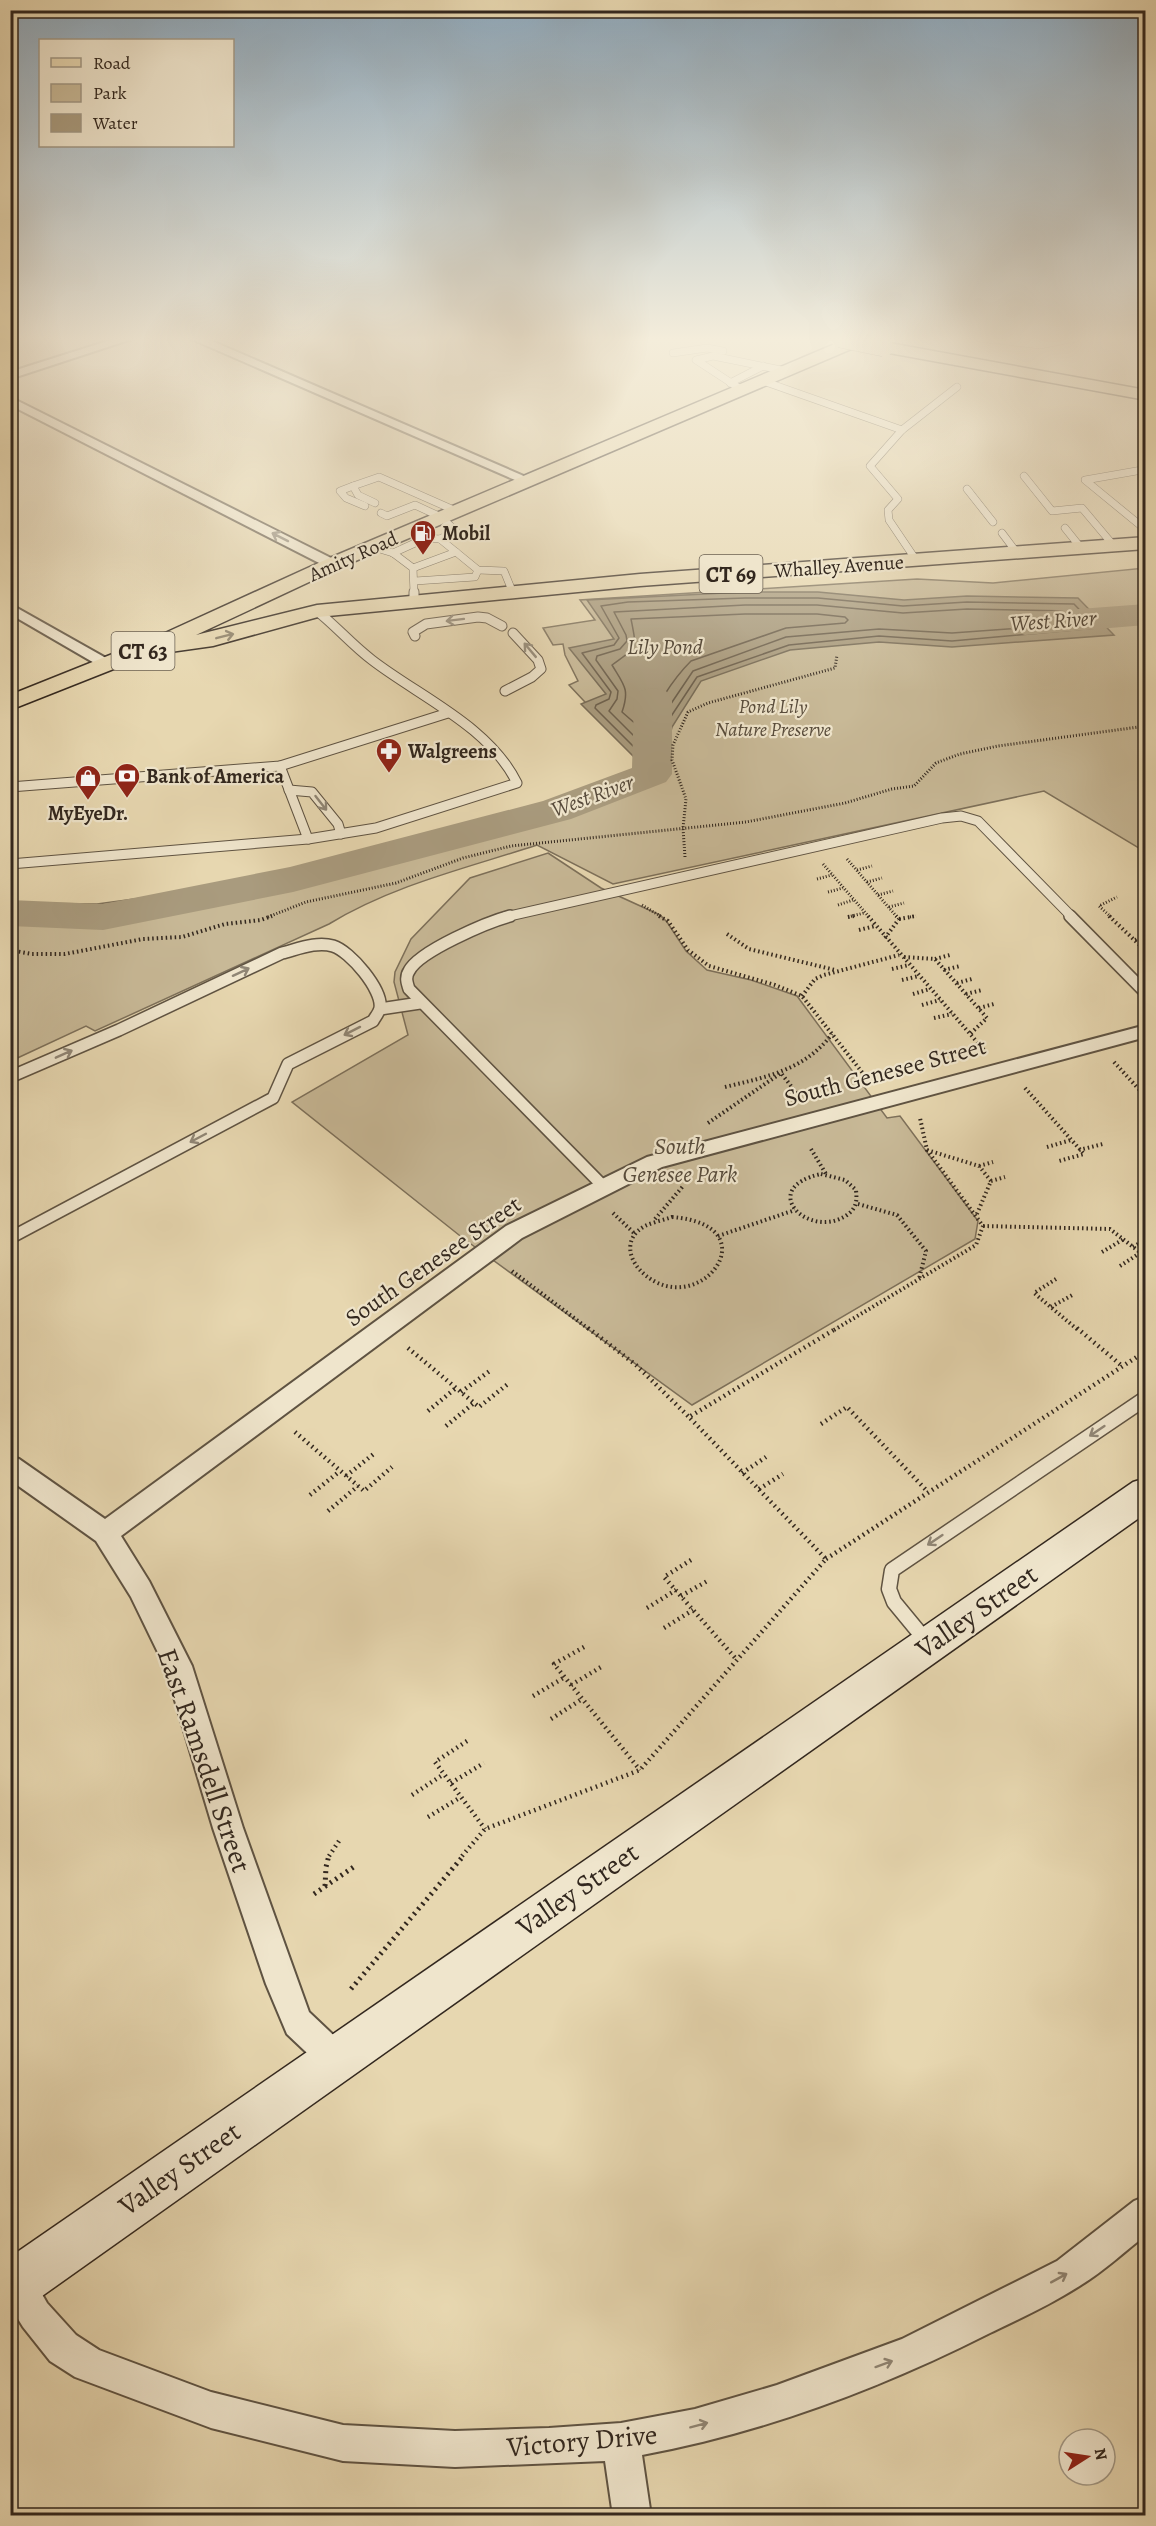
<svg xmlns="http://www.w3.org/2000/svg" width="1156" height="2526" viewBox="0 0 1156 2526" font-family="Alegreya,serif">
  <rect width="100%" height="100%" fill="#e7d7b0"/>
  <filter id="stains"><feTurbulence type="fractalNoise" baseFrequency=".00333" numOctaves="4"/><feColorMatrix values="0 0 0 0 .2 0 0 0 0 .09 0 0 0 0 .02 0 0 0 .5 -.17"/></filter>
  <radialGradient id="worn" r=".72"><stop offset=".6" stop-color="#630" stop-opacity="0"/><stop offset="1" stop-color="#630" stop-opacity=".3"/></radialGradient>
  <!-- green -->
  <g fill="#c8b997" stroke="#7d705a" stroke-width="1.5">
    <path d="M1145,568L1146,848L1142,850L1044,791L613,884L537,845C467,868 393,885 329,924L95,1031L86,1026L11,1061V903L97,904L254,883L425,840L488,820L659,781L569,685L578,681L565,655L563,644L553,645L543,628L595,620L580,600L917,579L993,583Z"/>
    <path d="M548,853L601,888L660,915L667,922L686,951L707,970L751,980L797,996L887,1118L900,1116L978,1221L975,1239L692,1405L464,1239L292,1102L408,1035L394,982L395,972L411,939L470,878Z"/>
  </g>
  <!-- water -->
  <path fill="#a99b7e" stroke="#796d58" stroke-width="1.5" d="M745,592H818L904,600L967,596L1078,598L1114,635L952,647L879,642L790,650L701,681L672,727L658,781L581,704L606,694L569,648L614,639L587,600Z"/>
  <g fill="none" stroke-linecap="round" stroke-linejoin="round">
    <!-- shore -->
    <g stroke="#6e614e" stroke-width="1.5">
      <path d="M745,598H818L903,606L967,602L1074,604L1097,628L952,641L879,636L789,645L697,677L666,724L656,763L652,765L595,708L596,705L609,699L611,692L582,653L614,645L619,638L601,606L628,602Z"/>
      <path d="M745,605H817L903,613L967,609L1071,611L1080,621L1078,624L952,633L879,629L786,637L693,671L660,720L652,749L648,750L609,711L617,699L618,691L596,660L597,656L620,649L627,641L626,635L614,612Z"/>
      <path d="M745,614H817L845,617L848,620L845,623L786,628L691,661C672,680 655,707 646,733L622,712C630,689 624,685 612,665C638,646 637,650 631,619Z"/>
    </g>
    <!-- river -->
    <g fill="#a99b7e" fill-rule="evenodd">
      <path d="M1146,604V625L1025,635L1013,631L1007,624L1013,617L1025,613Z"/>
      <path d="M653,688L666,691L672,699V774L666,782L571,819L293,892L103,930L10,926V900L103,904L290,867L543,801L632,768L634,699L640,691Z"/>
    </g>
    <!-- lane-far3 casing -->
    <g stroke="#5f5342" stroke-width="8">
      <g id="lane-far3">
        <path d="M980,338L1040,345L1076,338"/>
        <path d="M673,353L707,348L723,351"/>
        <path d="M763,381L902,430"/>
        <path d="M730,383L763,366"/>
        <path d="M742,390L696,360L713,356L786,371"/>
        <path d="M1146,473L1142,470L1085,480L1146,530"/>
        <path d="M1024,476L1052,511L1082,508L1114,546"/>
        <path d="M353,486L340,491L346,498L365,506"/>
        <path d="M967,489L993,522"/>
        <path d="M375,503L358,495L353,486L379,477L456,511"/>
        <path d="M381,513L387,516L415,505L441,517L456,531L440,539L456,552L413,568"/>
        <path d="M1065,528L1081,548"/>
        <path d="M1002,533L1017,553"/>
        <path d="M373,547L393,553L413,568L414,593"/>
        <path d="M456,552L478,570L504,571L513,593"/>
        <path d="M393,553L426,538L440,539"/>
        <path d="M916,560L889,520L888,510L898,499L870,466L902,430L957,387"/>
        <path d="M415,581L475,577L478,570"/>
      </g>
    </g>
    <!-- lane-far2 casing -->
    <g stroke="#5f5342" stroke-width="11">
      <g id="lane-far2">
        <path d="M414,592V602"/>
        <path d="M415,636L413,632L426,624L478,617L487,618L502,626"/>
        <path d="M505,691L532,677L541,669L538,660L513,633"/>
        <path d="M280,766L308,839"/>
        <path d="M10,787L280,766L448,713"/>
        <path d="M289,790L312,792L338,824L341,834"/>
        <path d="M10,864L308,839L376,828L517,783C489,726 420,697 372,660C352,645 336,626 317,611"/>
        <path d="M505,917L942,818L961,816L978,821L1072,917"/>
      </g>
    </g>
    <!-- lane-far1 casing -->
    <g stroke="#5f5342" stroke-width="14">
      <g id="lane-far1">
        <path d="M510,916C488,922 419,951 409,971C405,977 407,983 409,989L604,1187"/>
        <path d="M1070,916L1146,993"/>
        <path d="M380,1009L420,1003"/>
        <path d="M10,1077L119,1030L282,953C298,949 317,941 333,946C350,951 383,990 380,1008C379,1013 375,1017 373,1021L288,1064L273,1098L10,1238"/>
      </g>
    </g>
    <!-- lane casing -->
    <g stroke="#5f5342" stroke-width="17">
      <path id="lane" d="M927,1642L894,1602L889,1589L892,1570L1146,1398"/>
    </g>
    <!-- street casing -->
    <g stroke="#5f5342" stroke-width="4">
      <g id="street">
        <path d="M117,338H135L10,379V372Z"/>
        <path d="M189,338H205L533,480L532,483H522Z"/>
        <path d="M10,397L337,561L339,564L337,567H327L10,405Z"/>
        <path d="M10,604L113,662L116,665L113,668H103L10,614Z"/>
        <path d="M1146,1025V1037L662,1167L522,1238L121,1536L149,1581L192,1666L243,1828L309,2012L346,2047L351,2058L346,2069L335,2074L324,2069L287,2034L266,1984L213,1828L165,1667L131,1597L96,1541L10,1480V1456L19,1459L105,1519L506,1226L647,1157Z"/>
        <path d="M1146,2196V2235C1124,2252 1104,2271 1081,2285C1052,2304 1019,2319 988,2334C879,2389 762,2433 642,2455L651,2516H613L605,2461L455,2467L343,2461L211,2428L75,2377L50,2361L23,2327L10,2306V2268L17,2266L29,2271L47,2303L76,2335L99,2350L211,2392L343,2425L455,2431L549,2428L621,2423L695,2409L777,2385L902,2339L1057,2261L1134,2201Z"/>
      </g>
    </g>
    <!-- secondary casing -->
    <g stroke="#32271e" stroke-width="3">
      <path id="secondary" d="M1146,1478V1513L28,2306L10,2313V2257L1133,1482Z"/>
    </g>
    <!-- primary casing -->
    <g stroke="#32271e" stroke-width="3">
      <path id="primary" d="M849,338H872L870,341L339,568L196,635L317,605L640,574L1146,537V549L640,586L318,617L213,646L149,655L10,710V695L165,633L325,560Z"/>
    </g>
    <!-- highway casing -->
    <g stroke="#32271e" stroke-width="3">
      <path id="highway" d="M884,342L1146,390V400L878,351L876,347L878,343Z"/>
    </g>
    <!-- path-far3 -->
    <g stroke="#32271e" stroke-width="3" stroke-dasharray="1 2" stroke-linecap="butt">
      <path d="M685,857L683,828L686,799L672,760L673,745L688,712L708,703L835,668L837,655"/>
      <path d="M847,859L897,917"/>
      <path d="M823,864L869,917"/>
      <path d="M857,870L872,866"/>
      <path d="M817,879L832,875"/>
      <path d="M867,882L882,878"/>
      <path d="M828,892L843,888"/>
      <path d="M878,895L893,891"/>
      <path d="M642,905L662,917"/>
      <path d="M838,905L853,900"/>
      <path d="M889,907L904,903"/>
      <path d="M268,917L306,902L396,883L463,858L511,846L746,822L845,803L892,789L914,786L936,763L960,754L998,746L1146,726"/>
      <path d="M848,917L864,913"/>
      <path d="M910,917L916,916"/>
      <path d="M1111,917L1099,906L1117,897"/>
    </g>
    <!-- path-far2 -->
    <g stroke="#32271e" stroke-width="4" stroke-dasharray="1.5 3" stroke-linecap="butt">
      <path d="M659,916L668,921L688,950L709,966L775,985L802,996L869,1081"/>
      <path d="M868,916L984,1050"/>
      <path d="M1109,916L1146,951"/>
      <path d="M848,917L854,916"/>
      <path d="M899,919L916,916"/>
      <path d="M859,930L875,926"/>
      <path d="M727,934L749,949L835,970"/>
      <path d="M885,938L899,919L896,916"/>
      <path d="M1135,940L1146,937"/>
      <path d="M10,950L32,954H65L143,939L182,937L225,924L261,920L272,916"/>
      <path d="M904,957L935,959L987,1018L970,1034"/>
      <path d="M935,959L950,955"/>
      <path d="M892,969L909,965"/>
      <path d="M944,970L960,966"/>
      <path d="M902,980L919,976"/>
      <path d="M957,983L972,979"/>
      <path d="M913,994L930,989"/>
      <path d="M966,994L982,990"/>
      <path d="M802,996L815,979L824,975L899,955"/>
      <path d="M922,1005L940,1000"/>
      <path d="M979,1008L994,1004"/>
      <path d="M934,1018L952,1014"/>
      <path d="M1114,1062L1146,1097"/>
      <path d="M725,1087C766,1077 805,1070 832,1034"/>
      <path d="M1025,1088L1084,1154L1059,1161"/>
      <path d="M708,1123L781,1073L801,1099"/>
      <path d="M1047,1147L1071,1140"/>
      <path d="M811,1149L826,1174"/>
      <path d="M927,1150L979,1166L991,1181L976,1216"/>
      <path d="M1079,1150L1103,1144"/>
      <path d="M979,1166L993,1162"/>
      <path d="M821,1174L845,1180L856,1190C857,1200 857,1208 847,1215C809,1241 756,1188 821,1174Z"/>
      <path d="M991,1181L1005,1177"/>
      <path d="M858,1204L897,1215L926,1251L919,1279"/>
      <path d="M613,1213L635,1234"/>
      <path d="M672,1217C773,1225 699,1322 644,1274C628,1260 623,1238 645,1226C653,1222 664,1220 672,1217Z"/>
      <path d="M655,1219L684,1185"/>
      <path d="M983,1226L1110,1229L1146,1257"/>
      <path d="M718,1236L795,1210"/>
      <path d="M1133,1247L1146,1239"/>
      <path d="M1102,1252L1124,1239"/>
      <path d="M1120,1266L1140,1253"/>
      <path d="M512,1271L590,1330"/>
      <path d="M1056,1279L1034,1293L1078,1330"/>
      <path d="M1051,1307L1074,1294"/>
      <path d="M834,1330L976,1245L983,1226L927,1150L920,1118"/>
    </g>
    <!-- path-far1 -->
    <g stroke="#32271e" stroke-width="4.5" stroke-dasharray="1.5 4" stroke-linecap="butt">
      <path d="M588,1328L636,1365L689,1417"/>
      <path d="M1077,1328L1122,1366"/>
      <path d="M408,1348L479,1407L509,1383"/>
      <path d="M461,1392L491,1370"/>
      <path d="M428,1411L456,1388"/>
      <path d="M821,1424L847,1407L928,1492"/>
      <path d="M446,1426L474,1403"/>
      <path d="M295,1432L364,1491L392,1467"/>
      <path d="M742,1473L766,1457"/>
      <path d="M346,1476L376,1452"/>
      <path d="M759,1489L783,1474"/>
      <path d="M310,1495L340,1471"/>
      <path d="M328,1511L358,1486"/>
      <path d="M826,1559L1146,1351"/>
      <path d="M691,1560L664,1577L737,1660"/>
      <path d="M681,1596L709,1580"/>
      <path d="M647,1608L676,1590"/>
      <path d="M664,1628L693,1610"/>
      <path d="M584,1647L554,1664L640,1770"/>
      <path d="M571,1685L601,1667"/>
      <path d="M533,1696L565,1677"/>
      <path d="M551,1719L582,1699"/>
      <path d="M467,1741L435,1762L485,1829"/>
      <path d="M451,1783L484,1763"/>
      <path d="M412,1795L444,1774"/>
      <path d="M428,1817L461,1797"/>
      <path d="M329,1856L339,1841"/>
      <path d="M462,1856L485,1829L640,1770L826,1559L689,1417L837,1328"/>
    </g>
    <!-- path -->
    <g stroke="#32271e" stroke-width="5" stroke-dasharray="2 4.5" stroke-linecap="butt">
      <path d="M325,1886L326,1867L329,1855"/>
      <path d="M314,1894L355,1866"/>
      <path d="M351,1989L464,1855"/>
    </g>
    <!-- lane-far3 -->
    <use href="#lane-far3" stroke="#efe5cc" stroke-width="7"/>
    <!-- lane-far2 -->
    <use href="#lane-far2" stroke="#efe5cc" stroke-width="9"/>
    <!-- lane-far1 -->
    <use href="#lane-far1" stroke="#efe5cc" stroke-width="11"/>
    <!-- lane -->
    <use href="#lane" stroke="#efe5cc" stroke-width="14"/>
    <!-- street -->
    <use href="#street" fill="#efe5cc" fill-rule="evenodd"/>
    <!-- secondary -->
    <use href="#secondary" fill="#efe5cc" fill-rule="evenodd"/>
    <!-- primary -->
    <use href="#primary" fill="#e7d7b0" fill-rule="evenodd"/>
    <!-- highway -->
    <use href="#highway" fill="#e7d7b0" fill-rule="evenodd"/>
    <!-- highway-bridge casing -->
    <g stroke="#32271e" stroke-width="20" stroke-linecap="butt">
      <path id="highway-bridge" d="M840,338L884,347"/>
    </g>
    <!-- highway-bridge -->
    <use href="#highway-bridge" stroke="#e7d7b0" stroke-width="19"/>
  </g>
  <!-- one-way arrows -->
  <defs><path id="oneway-shaft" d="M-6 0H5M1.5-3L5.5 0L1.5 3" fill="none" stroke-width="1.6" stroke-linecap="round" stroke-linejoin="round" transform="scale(1.5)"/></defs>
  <g stroke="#908675">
    <use href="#oneway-shaft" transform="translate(280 537) rotate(-153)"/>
    <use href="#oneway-shaft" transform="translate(455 620) rotate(173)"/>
    <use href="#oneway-shaft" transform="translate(530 650) rotate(-130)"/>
    <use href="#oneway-shaft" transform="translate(321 803) rotate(52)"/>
    <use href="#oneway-shaft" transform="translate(241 972) rotate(-25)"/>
    <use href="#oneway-shaft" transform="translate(352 1031) rotate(153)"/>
    <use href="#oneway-shaft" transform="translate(64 1054) rotate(-24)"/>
    <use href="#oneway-shaft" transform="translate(198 1138) rotate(152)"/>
    <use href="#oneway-shaft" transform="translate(1097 1431) rotate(146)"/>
    <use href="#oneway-shaft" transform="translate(935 1540) rotate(146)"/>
    <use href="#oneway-shaft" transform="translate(1059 2278) rotate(-29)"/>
    <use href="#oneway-shaft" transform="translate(884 2364) rotate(-20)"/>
    <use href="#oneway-shaft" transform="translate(699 2425) rotate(-15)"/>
  </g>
  <use stroke="#8c7f67" href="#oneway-shaft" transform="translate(225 636) rotate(-14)"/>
  <!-- sky -->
  <linearGradient id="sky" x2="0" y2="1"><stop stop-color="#8faabe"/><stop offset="0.49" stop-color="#f4eddb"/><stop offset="1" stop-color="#f4eddb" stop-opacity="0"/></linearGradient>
  <rect width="1156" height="692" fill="url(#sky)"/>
  <!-- icons -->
  <defs>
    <g id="fuel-pin" transform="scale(1.35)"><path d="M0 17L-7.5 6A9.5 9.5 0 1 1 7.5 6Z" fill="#8f2418" stroke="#efe5cc"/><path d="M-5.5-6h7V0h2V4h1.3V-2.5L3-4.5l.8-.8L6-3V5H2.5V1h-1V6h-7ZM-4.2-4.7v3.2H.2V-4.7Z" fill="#fff"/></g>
    <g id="pharmacy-pin" transform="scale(1.35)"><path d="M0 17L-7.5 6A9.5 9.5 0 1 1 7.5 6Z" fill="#8f2418" stroke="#efe5cc"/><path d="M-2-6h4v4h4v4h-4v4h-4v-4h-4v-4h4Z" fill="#fff"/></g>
    <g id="bank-pin" transform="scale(1.35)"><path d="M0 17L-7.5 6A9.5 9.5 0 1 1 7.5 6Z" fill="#8f2418" stroke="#efe5cc"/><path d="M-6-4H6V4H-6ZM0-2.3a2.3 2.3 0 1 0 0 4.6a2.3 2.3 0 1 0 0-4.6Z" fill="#fff"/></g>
    <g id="shop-pin" transform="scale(1.35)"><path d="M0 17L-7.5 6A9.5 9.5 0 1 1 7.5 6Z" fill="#8f2418" stroke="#efe5cc"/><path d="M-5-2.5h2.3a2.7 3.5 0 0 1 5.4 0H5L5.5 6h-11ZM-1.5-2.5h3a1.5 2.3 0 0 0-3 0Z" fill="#fff"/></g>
  </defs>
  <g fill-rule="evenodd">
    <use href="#fuel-pin" x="423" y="533"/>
    <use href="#pharmacy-pin" x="389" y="751"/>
    <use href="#bank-pin" x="127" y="776"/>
    <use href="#shop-pin" x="88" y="778"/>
  </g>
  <g text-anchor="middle" stroke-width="4.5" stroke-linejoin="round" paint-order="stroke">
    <!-- far-poi labels -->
    <g font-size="20" font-weight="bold" fill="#32271e" stroke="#efe5cc" text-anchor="start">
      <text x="442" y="540">Mobil</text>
      <text x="408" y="758">Walgreens</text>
      <text x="146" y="783">Bank of America</text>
      <text x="88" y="820" text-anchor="middle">MyEyeDr.</text>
    </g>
    <!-- far-street labels -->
    <g font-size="20" fill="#32271e" stroke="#efe5cc">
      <text transform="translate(353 556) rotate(-24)" y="7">Amity Road</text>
      <text transform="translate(839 566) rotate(-4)" y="7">Whalley Avenue</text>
    </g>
    <!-- far-park labels -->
    <g font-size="20" font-style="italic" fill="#584c3c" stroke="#efe5cc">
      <text x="773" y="713">Pond Lily<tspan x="773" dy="23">Nature Preserve</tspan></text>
    </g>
    <!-- shield labels -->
    <g fill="#efe5cc" stroke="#6b6052" stroke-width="1.5">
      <rect x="699.5" y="555" width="63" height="38" rx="4.5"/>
      <rect x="111.5" y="632" width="63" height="38" rx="4.5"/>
    </g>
    <g font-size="22" font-weight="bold" fill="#32271e">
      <text x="731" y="582">CT 69</text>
      <text x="143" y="659">CT 63</text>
    </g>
    <!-- far-water labels -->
    <g font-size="22" font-style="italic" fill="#564a3b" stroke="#efe5cc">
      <text transform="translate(1053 620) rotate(-4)" y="8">West River</text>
      <text x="665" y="654">Lily Pond</text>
      <text transform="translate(592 795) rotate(-20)" y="8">West River</text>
    </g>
    <!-- street labels -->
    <g font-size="24" fill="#32271e" stroke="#efe5cc">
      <text transform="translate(885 1072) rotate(-15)" y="8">South Genesee Street</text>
      <text transform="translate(433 1261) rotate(-35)" y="8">South Genesee Street</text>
    </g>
    <!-- park labels -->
    <g font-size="24" font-style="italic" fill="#584c3c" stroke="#efe5cc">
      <text x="680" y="1154">South<tspan x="680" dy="28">Genesee Park</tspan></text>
    </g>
    <!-- near-street labels -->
    <g font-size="28" fill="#32271e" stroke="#efe5cc">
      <text transform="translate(976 1611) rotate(-35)" y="10">Valley Street</text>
      <text transform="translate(205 1760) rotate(71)" y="10">East Ramsdell Street</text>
      <text transform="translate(577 1889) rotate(-35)" y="10">Valley Street</text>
      <text transform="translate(179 2168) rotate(-35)" y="10">Valley Street</text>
      <text transform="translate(582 2440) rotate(-5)" y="10">Victory Drive</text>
    </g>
  </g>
  <!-- margin -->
  <rect width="1156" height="2526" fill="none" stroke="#e7d7b0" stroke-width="36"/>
  <rect x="12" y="12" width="1132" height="2502" fill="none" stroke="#32271e" stroke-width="3"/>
  <rect x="18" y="18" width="1120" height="2490" fill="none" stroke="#32271e" stroke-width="1.5"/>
  <!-- legend -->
  <rect x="39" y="39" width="195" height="108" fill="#efe5cc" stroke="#a39986" stroke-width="1.5"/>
  <rect x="51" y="58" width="30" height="9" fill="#e7d7b0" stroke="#a39986" stroke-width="1.5"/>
  <text x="93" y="69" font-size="18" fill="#32271e">Road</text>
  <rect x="51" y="84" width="30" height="18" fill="#c8b997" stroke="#a39986" stroke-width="1.5"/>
  <text x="93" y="99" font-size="18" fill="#32271e">Park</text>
  <rect x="51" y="114" width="30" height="18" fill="#a99b7e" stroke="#a39986" stroke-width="1.5"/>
  <text x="93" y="129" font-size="18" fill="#32271e">Water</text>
  <!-- north arrow -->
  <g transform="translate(1087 2457) rotate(78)"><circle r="28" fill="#efe5cc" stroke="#a39986" stroke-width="1.5"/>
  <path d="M0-4.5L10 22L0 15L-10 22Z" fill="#8f2418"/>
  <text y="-9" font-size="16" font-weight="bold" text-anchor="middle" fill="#32271e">N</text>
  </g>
  <rect width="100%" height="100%" filter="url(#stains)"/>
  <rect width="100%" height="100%" fill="url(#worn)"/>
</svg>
